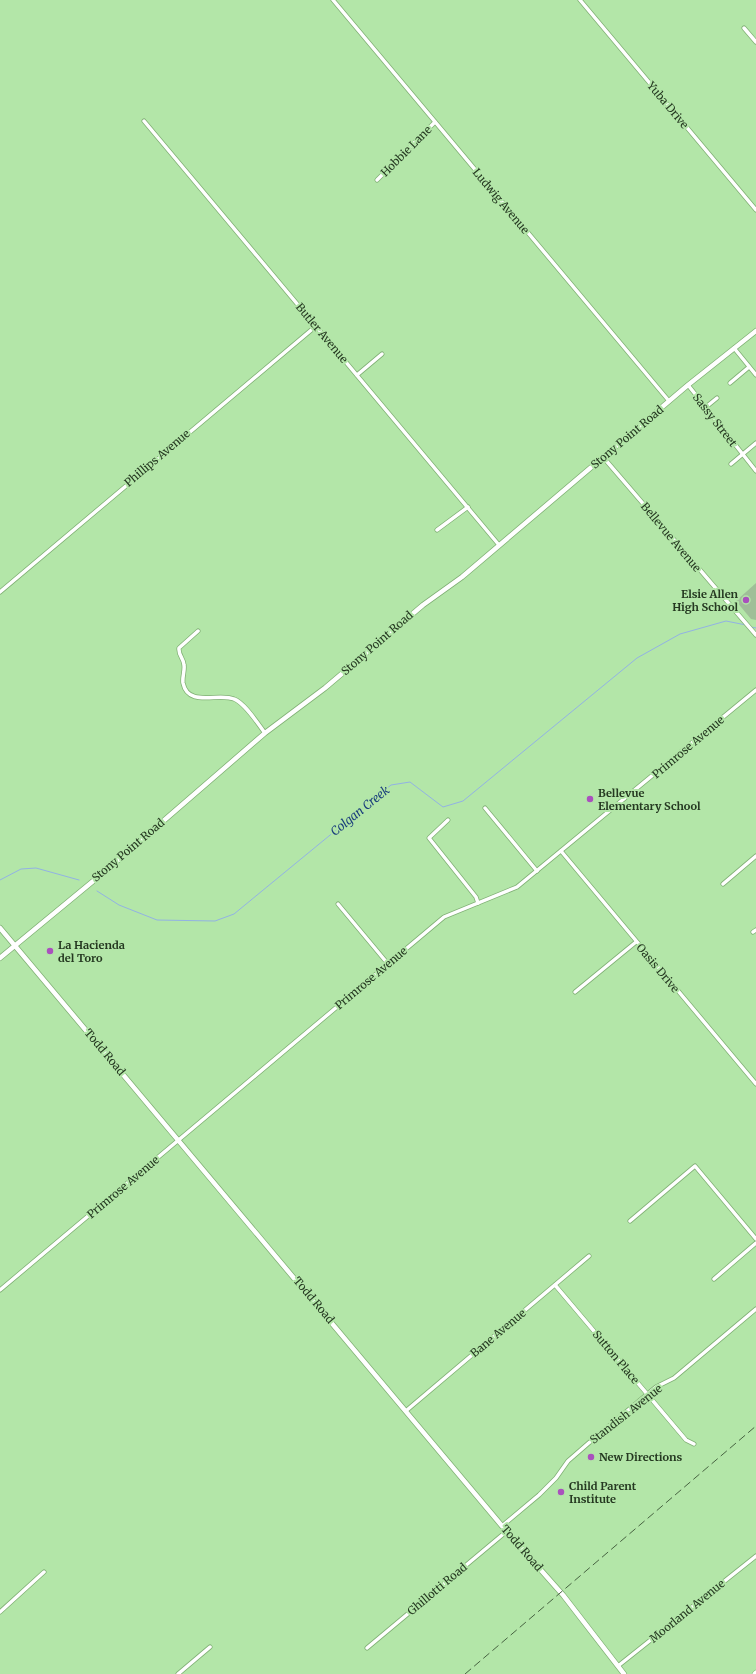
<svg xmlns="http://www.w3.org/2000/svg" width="756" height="1674" viewBox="0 0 756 1674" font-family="Merriweather,serif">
  <rect width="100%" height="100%" fill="#b3e6a8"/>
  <!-- green -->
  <path fill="#9fbf98" d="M756,583V620L751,619L736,601Z"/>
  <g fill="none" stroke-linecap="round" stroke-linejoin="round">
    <!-- stream -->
    <g stroke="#92b2e4" stroke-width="1">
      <path d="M751,627L756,628"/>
      <path d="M0,880L21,869L36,868L79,880"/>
      <path d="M97,891L119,905L157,920L215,921L234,914L391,785L410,782L443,807L463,801L637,658L680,634L726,621L746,625"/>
    </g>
    <!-- minor casing -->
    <g stroke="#80b075" stroke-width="5">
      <g id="minor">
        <path d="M333,0L669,401"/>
        <path d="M580,0L756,210"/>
        <path d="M744,28L756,42"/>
        <path d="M144,121L499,545"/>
        <path d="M377,180L435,122"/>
        <path d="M734,348L756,375"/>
        <path d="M357,375L382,354"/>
        <path d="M730,383L749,367"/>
        <path d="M688,385L756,471"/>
        <path d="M706,407L717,398"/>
        <path d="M603,457L756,635"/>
        <path d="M731,464L756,443"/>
        <path d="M437,530L468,507"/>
        <path d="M0,592L316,326"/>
        <path d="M198,631L179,648C178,655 184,659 184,665C185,671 182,677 183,683C188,708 219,692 234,699C245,703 258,724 265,733"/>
        <path d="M485,808L537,871"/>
        <path d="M448,820L429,838L476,897L478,903"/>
        <path d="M561,851L756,1084"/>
        <path d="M723,884L756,856"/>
        <path d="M338,904L388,964"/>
        <path d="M753,932L756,930"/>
        <path d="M575,992L636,942"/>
        <path d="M630,1221L695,1166L756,1239"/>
        <path d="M714,1279L756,1243"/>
        <path d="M555,1285L686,1440L694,1444"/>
        <path d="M0,1290L444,917L517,887L756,690"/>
        <path d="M407,1410L589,1256"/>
        <path d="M502,1526L539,1495L556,1478L568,1461L591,1441L656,1387L674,1378L756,1309"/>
        <path d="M0,1612L44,1572"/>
        <path d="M367,1648L507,1531"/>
        <path d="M618,1666L756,1556"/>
        <path d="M178,1674L210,1647"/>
      </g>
    </g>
    <!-- major casing -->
    <g stroke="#80b075" stroke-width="6">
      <g id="major">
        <path d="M0,928L502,1526L563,1595L624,1674"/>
        <path d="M0,958L109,868L265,733L325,688L423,605L462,577L688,385L756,331"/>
      </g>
    </g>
    <!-- highway casing -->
    <g stroke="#80b075" stroke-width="6">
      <path id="highway" d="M755,1674L756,1673"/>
    </g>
    <!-- minor -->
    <use href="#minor" stroke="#fff" stroke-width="3.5"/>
    <!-- major -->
    <use href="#major" stroke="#fff" stroke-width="4.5"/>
    <!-- highway -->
    <use href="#highway" stroke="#fff" stroke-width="5"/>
    <!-- rail -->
    <path stroke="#476341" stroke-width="1" stroke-dasharray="8 4" stroke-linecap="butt" d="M465,1674L756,1426"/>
  </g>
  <!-- markers -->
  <g fill="#a951bd" stroke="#b3e6a8" stroke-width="1.5">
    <circle cx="746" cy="600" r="4"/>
    <circle cx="590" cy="799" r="4"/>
    <circle cx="50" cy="951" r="4"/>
    <circle cx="591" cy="1457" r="4"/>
    <circle cx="561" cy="1492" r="4"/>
  </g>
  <g text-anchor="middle" stroke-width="4" stroke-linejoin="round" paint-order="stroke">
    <!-- street labels -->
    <g font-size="11" fill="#253921" stroke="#b3e6a8">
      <text transform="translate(668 105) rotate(50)" y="4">Yuba Drive</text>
      <text transform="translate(406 151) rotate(-45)" y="4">Hobbie Lane</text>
      <text transform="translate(501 201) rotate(50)" y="4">Ludwig Avenue</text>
      <text transform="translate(322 333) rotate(50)" y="4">Butler Avenue</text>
      <text transform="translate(715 420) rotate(52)" y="4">Sassy Street</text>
      <text transform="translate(627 437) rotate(-40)" y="4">Stony Point Road</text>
      <text transform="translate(157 458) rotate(-40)" y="4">Phillips Avenue</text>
      <text transform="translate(671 537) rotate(50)" y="4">Bellevue Avenue</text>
      <text transform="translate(377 643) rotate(-41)" y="4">Stony Point Road</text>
      <text transform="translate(688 747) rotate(-40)" y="4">Primrose Avenue</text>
      <text transform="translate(128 850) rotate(-40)" y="4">Stony Point Road</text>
      <text transform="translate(658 968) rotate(50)" y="4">Oasis Drive</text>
      <text transform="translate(371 978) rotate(-40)" y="4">Primrose Avenue</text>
      <text transform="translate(105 1052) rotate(50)" y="4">Todd Road</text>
      <text transform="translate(123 1187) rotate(-40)" y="4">Primrose Avenue</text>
      <text transform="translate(314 1300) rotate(50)" y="4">Todd Road</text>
      <text transform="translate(498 1333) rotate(-40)" y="4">Bane Avenue</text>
      <text transform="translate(616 1357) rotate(50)" y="4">Sutton Place</text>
      <text transform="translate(626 1414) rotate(-38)" y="4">Standish Avenue</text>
      <text transform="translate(522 1548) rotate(49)" y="4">Todd Road</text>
      <text transform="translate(437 1589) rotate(-40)" y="4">Ghillotti Road</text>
      <text transform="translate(687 1611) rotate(-39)" y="4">Moorland Avenue</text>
    </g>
    <!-- poi labels -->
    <g font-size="11" font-weight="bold" fill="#253921" stroke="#b3e6a8" text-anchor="start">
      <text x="738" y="598" text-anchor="end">Elsie Allen<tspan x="738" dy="13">High School</tspan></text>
      <text x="598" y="797">Bellevue<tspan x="598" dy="13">Elementary School</tspan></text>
      <text x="58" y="949">La Hacienda<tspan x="58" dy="13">del Toro</tspan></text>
      <text x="599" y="1461">New Directions</text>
      <text x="569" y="1490">Child Parent<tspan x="569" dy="13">Institute</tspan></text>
    </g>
    <!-- water labels -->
    <g font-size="12" font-style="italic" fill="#1b3f7c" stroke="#b3e6a8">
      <text transform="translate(360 811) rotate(-39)" y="4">Colgan Creek</text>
    </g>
  </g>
</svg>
